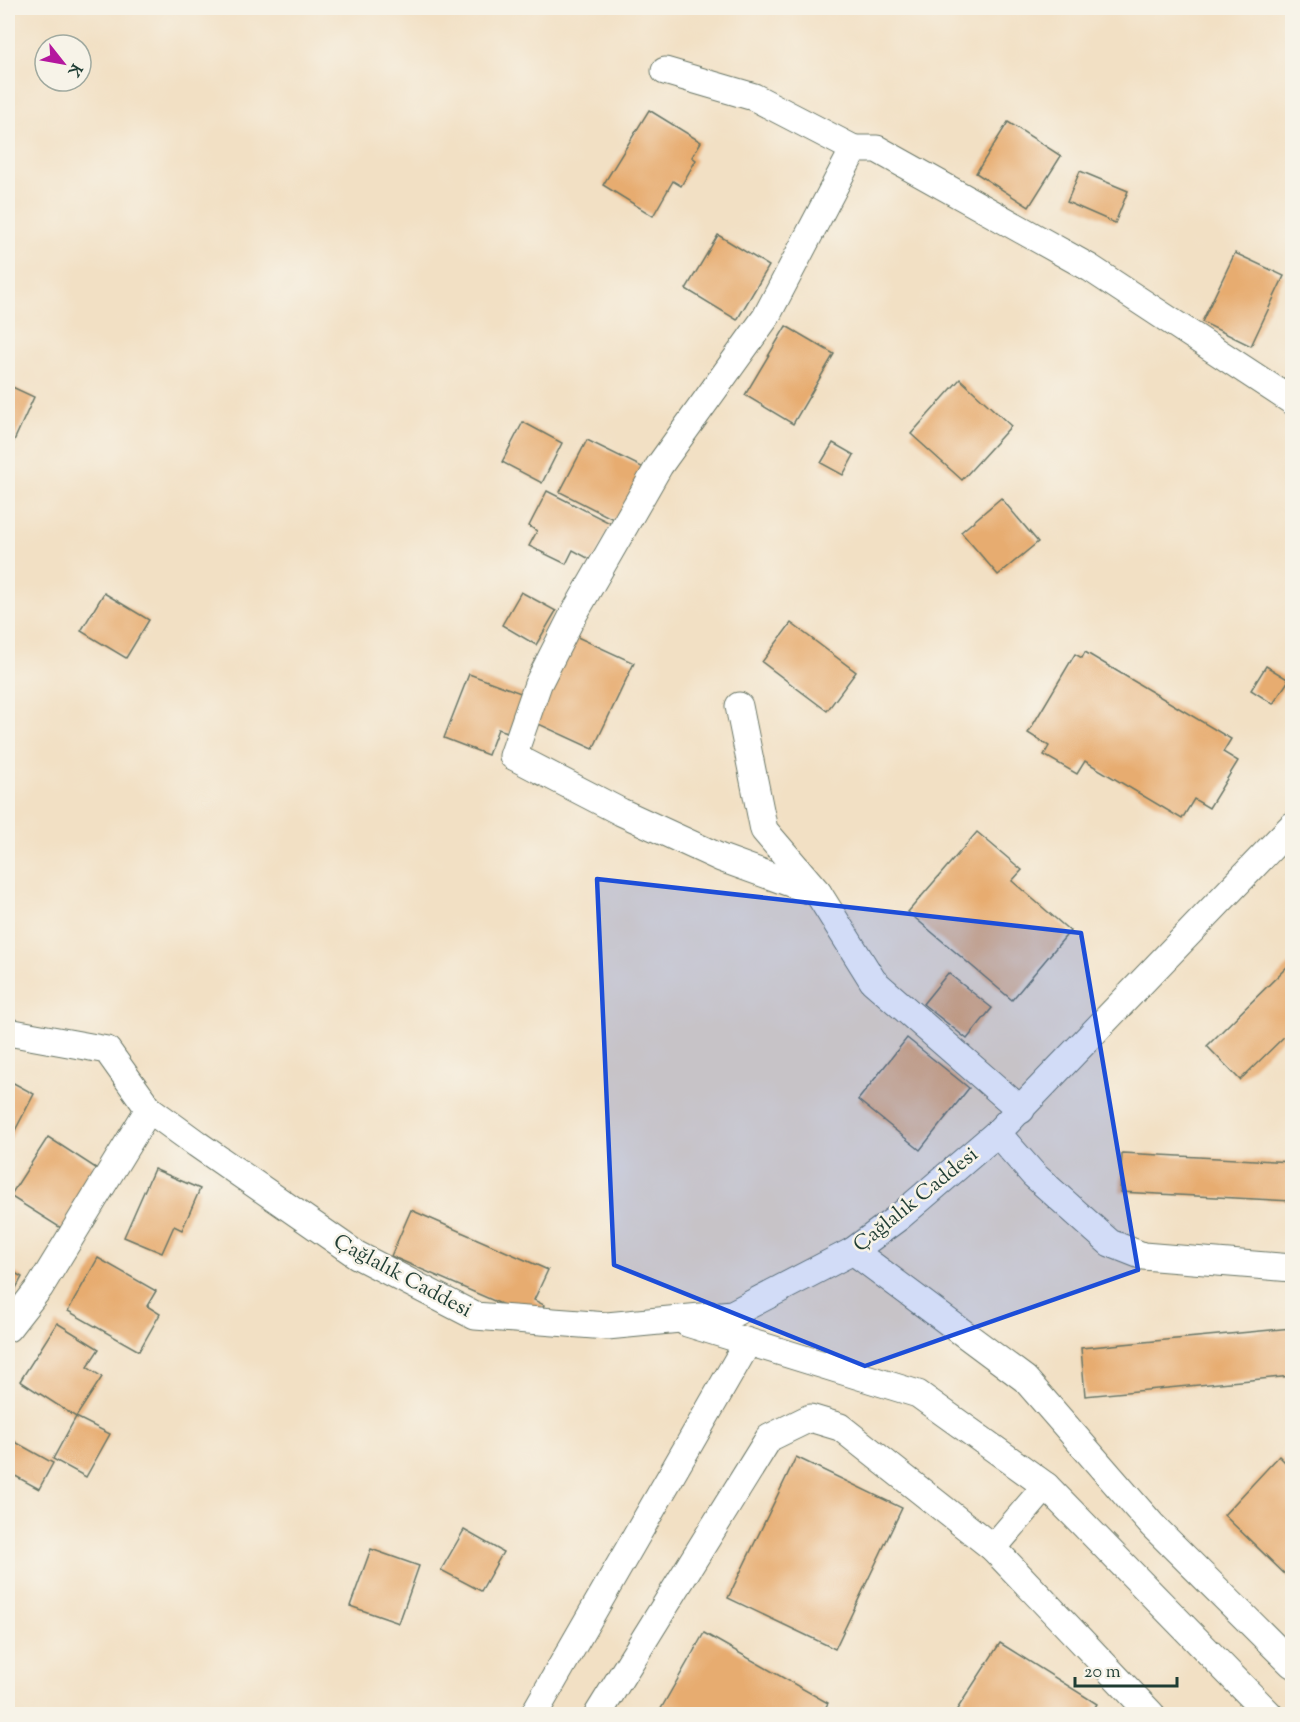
<svg xmlns="http://www.w3.org/2000/svg" width="1300" height="1722" viewBox="0 0 1300 1722" font-family="'Sorts Mill Goudy',serif">
  <rect width="100%" height="100%" fill="#f7f3e8"/>
  <filter id="ink" filterUnits="userSpaceOnUse"><feTurbulence type="fractalNoise" baseFrequency=".0167" numOctaves="2"/><feDisplacementMap in="SourceGraphic" scale="12" xChannelSelector="R" yChannelSelector="G"/><feConvolveMatrix kernelMatrix="1 2 1 2 8 2 1 2 1" color-interpolation-filters="sRGB"/></filter>
  <filter id="wash" filterUnits="userSpaceOnUse"><feTurbulence type="fractalNoise" baseFrequency=".008" numOctaves="4" result="noise"/><feDisplacementMap in="SourceGraphic" scale="24" xChannelSelector="R" yChannelSelector="G"/><feGaussianBlur stdDeviation="1.35" result="paint"/><feColorMatrix in="noise" values="0 0 0 0 0 0 0 0 0 0 0 0 0 0 0 0 0 1.4 0 .05"/><feComposite in="paint" operator="in"/></filter>
  <g filter="url(#wash)">
    <rect width="100%" height="100%" fill="#f2e0c4"/>
    <g id="blocks">
      <!-- building -->
      <g fill="#e7ac6f">
        <path d="M649,110L701,142L692,157L696,160L681,186L673,181L653,216L603,185Z"/>
        <path d="M1008,122L1061,156L1029,207L976,173Z"/>
        <path d="M1080,171L1128,191L1115,223L1067,202Z"/>
        <path d="M718,235L769,266L737,320L686,289Z"/>
        <path d="M1235,253L1284,276L1251,346L1202,322Z"/>
        <path d="M786,326L834,354L793,424L745,395Z"/>
        <path d="M960,379L1011,426L962,480L911,434Z"/>
        <path d="M8,385L34,397L12,445L8,443Z"/>
        <path d="M523,422L562,443L542,483L502,462Z"/>
        <path d="M587,440L644,468L617,521L560,492Z"/>
        <path d="M833,443L854,455L843,475L821,463Z"/>
        <path d="M547,491L612,524L593,561L573,550L566,564L529,546L537,531L529,526Z"/>
        <path d="M1001,498L1038,542L998,575L961,532Z"/>
        <path d="M521,592L556,611L536,645L502,625Z"/>
        <path d="M104,593L149,620L126,658L81,631Z"/>
        <path d="M791,623L856,672L827,711L762,662Z"/>
        <path d="M573,635L634,663L593,749L532,721Z"/>
        <path d="M1085,652L1231,739L1223,752L1238,761L1209,808L1194,799L1182,819L1085,761L1077,774L1044,755L1049,746L1028,733L1075,654L1082,658Z"/>
        <path d="M1266,666L1289,680L1273,704L1251,690Z"/>
        <path d="M469,674L526,695L511,733L498,729L488,755L444,738Z"/>
        <path d="M977,832L1022,870L1012,881L1070,931L1012,1000L908,912Z"/>
        <path d="M1292,962V1029L1240,1080L1207,1046Z"/>
        <path d="M948,973L992,1008L967,1039L923,1004Z"/>
        <path d="M907,1038L969,1088L920,1150L858,1100Z"/>
        <path d="M8,1080L34,1094L8,1144Z"/>
        <path d="M48,1137L102,1172L64,1230L10,1196Z"/>
        <path d="M1122,1153L1292,1162V1201L1120,1192Z"/>
        <path d="M154,1169L200,1189L182,1230L174,1226L162,1253L124,1237Z"/>
        <path d="M411,1210L548,1270L534,1300L544,1305L538,1320L391,1256Z"/>
        <path d="M98,1258L156,1291L147,1306L160,1314L139,1351L68,1311Z"/>
        <path d="M8,1269L22,1277L8,1303Z"/>
        <path d="M57,1323L99,1349L87,1367L102,1377L76,1417L20,1381Z"/>
        <path d="M1292,1328V1376L1085,1396L1081,1348Z"/>
        <path d="M76,1417L110,1434L86,1477L53,1459Z"/>
        <path d="M8,1438L53,1463L39,1489L8,1472Z"/>
        <path d="M1279,1456L1292,1469V1581L1224,1515Z"/>
        <path d="M796,1457L902,1508L835,1649L728,1598Z"/>
        <path d="M464,1530L503,1552L481,1591L441,1570Z"/>
        <path d="M371,1549L419,1566L399,1623L350,1606Z"/>
        <path d="M704,1633L828,1703L822,1714H658Z"/>
        <path d="M1000,1643L1097,1704L1091,1714H954Z"/>
      </g>
    </g>
  </g>
  <g filter="url(#ink)">
    <use href="#blocks" fill-opacity="0" stroke="#697666" stroke-width="1.5"/>
    <g fill="none" stroke-linecap="round" stroke-linejoin="round">
      <!-- street casing -->
      <g stroke="#697666" stroke-width="29">
        <g id="street">
          <path d="M665,71L754,97L854,149"/>
          <path d="M739,706L764,830L818,893L873,981L1021,1110"/>
          <path d="M818,893L721,858L621,812L513,756L538,684L571,619L659,466L766,317L854,149H877L1090,268L1292,401"/>
          <path d="M8,1032L107,1050L149,1109L197,1144L357,1255L475,1316L607,1326L732,1314L853,1251L899,1217L997,1133L1292,826"/>
          <path d="M997,1133L1034,1175L1110,1243L1143,1256L1292,1268"/>
          <path d="M853,1251L1025,1379L1152,1525L1292,1664"/>
          <path d="M687,1323L918,1394L1046,1486L1269,1714"/>
          <path d="M8,1328L40,1287L149,1109"/>
          <path d="M993,1548L1046,1486"/>
          <path d="M534,1714L748,1342"/>
          <path d="M598,1714L769,1438L810,1418L840,1427L993,1548L1151,1714"/>
        </g>
      </g>
      <!-- street -->
      <use href="#street" stroke="#fff" stroke-width="27"/>
    </g>
  </g>
  <!-- marked area -->
  <path fill="#1d4ed8" fill-opacity="0.2" stroke="#1d4ed8" stroke-width="4.5" stroke-linejoin="round" d="M597,879L1081,933L1138,1270L865,1366L614,1265Z"/>
  <g text-anchor="middle" stroke-width="5" stroke-linejoin="round" paint-order="stroke">
    <!-- street labels -->
    <g font-size="21" fill="#1f3d34" stroke="#f7f3e8">
      <text transform="translate(915 1199) rotate(-39)" y="7">Çağlalık Caddesi</text>
      <text transform="translate(403 1275) rotate(28)" y="7">Çağlalık Caddesi</text>
    </g>
  </g>
  <!-- margin -->
  <rect width="1300" height="1722" fill="none" stroke="#f7f3e8" stroke-width="30"/>
  <!-- north arrow -->
  <g transform="translate(63 63) rotate(121)"><circle r="28" fill="#f7f3e8" stroke="#a1aaa0" stroke-width="1.5"/>
  <path d="M0-4.5L10 22L0 15L-10 22Z" fill="#b5179e"/>
  <text y="-9" font-size="16" font-weight="bold" text-anchor="middle" fill="#1f3d34">K</text>
  </g>
  <!-- scale -->
  <path d="M1075 1677v9h102v-9" fill="none" stroke="#1f3d34" stroke-width="3"/>
  <text x="1084" y="1677" font-size="18" fill="#1f3d34" stroke="#f7f3e8" stroke-width="4.5" paint-order="stroke">20 m</text>
</svg>
